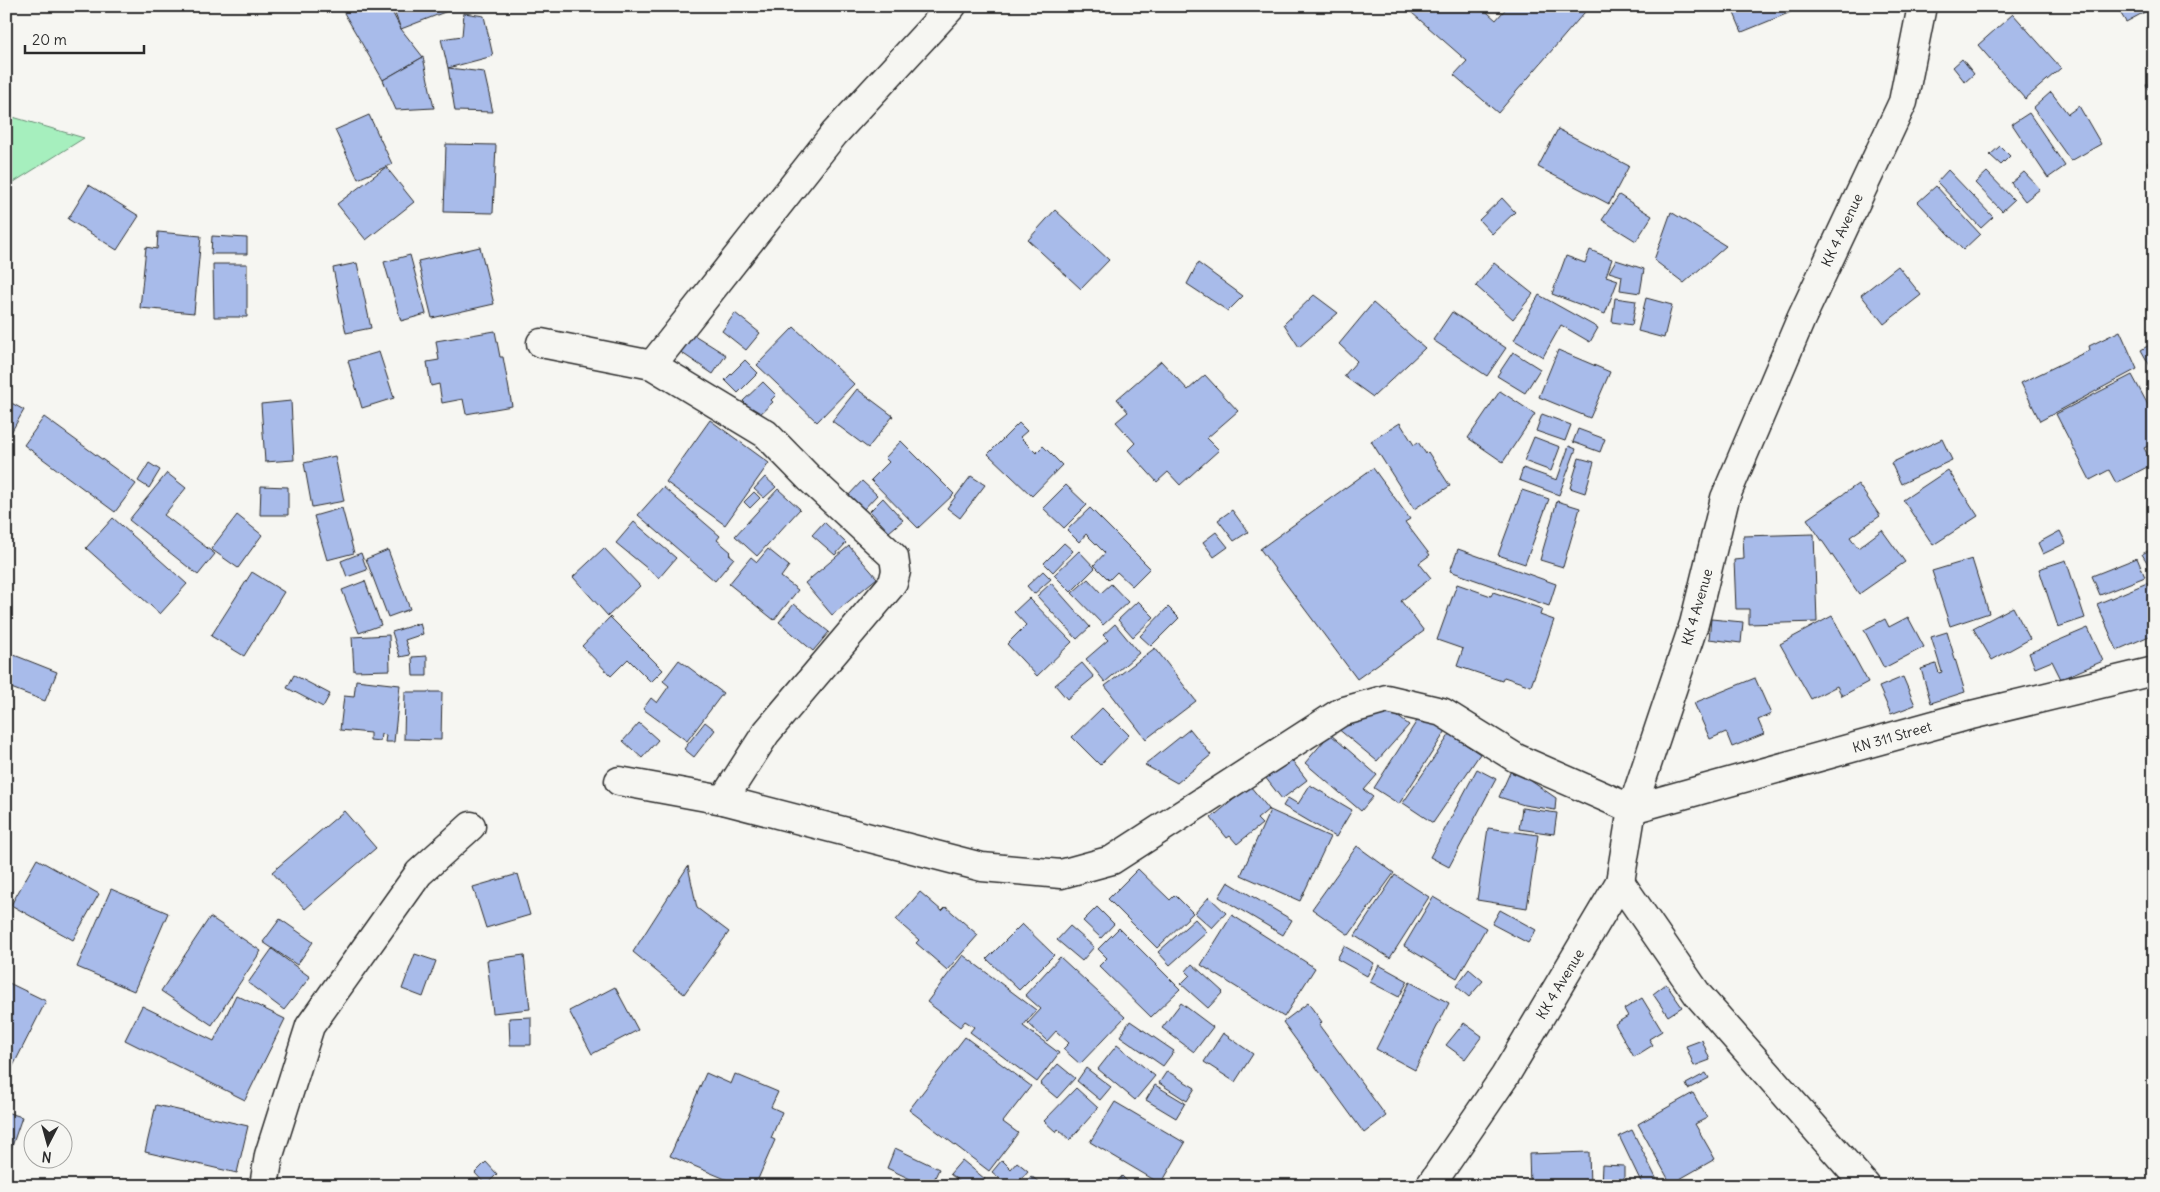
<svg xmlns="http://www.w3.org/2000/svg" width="2160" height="1192" viewBox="0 0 2160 1192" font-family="Delius,sans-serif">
  <rect width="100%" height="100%" fill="#f6f6f2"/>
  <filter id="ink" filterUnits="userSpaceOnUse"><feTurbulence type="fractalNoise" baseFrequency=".02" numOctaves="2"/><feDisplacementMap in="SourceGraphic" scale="10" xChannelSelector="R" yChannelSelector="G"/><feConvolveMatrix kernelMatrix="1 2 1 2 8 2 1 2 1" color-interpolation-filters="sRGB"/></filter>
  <g filter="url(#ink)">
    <!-- green -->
    <path fill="#a6efbe" stroke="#688d74" d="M6,115L84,138L6,187Z"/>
    <!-- building -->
    <g fill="#a8bbea" stroke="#2b2b2b">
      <path d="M340,6H389L401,29L423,57L383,80Z"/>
      <path d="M392,6H449L450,10L401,29Z"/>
      <path d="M1404,6H1480L1496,20L1508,6H1590L1498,113L1454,75L1467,61Z"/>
      <path d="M1731,6H1789L1791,12L1742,32Z"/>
      <path d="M2116,6H2154V7L2126,22Z"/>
      <path d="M464,13L484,16L493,56L448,68L441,39L462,36Z"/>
      <path d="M2013,14L2061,68L2025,99L1978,45Z"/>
      <path d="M423,57L434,108L396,110L383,80Z"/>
      <path d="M1962,59L1974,74L1965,82L1953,67Z"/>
      <path d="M448,68L484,72L493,112L455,111Z"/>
      <path d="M2154,80V96L2146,85Z"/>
      <path d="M2051,92L2068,114L2079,106L2101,144L2071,161L2033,108Z"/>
      <path d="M2029,113L2065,166L2048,178L2012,124Z"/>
      <path d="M369,115L392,164L358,179L335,130Z"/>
      <path d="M1558,129L1629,166L1609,204L1538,167Z"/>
      <path d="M446,144L496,145L493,213L444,212Z"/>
      <path d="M2000,146L2010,156L2001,165L1990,155Z"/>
      <path d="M2154,156V171L2147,163Z"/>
      <path d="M386,167L414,202L366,240L337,204Z"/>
      <path d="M1948,170L1993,217L1981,228L1937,182Z"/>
      <path d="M1987,172L2014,200L2002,211L1975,183Z"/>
      <path d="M2024,172L2040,189L2025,201L2011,183Z"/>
      <path d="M89,185L139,216L117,250L68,219Z"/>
      <path d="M1936,186L1980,234L1963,250L1918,202Z"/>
      <path d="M1619,195L1652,216L1636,241L1602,220Z"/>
      <path d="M1502,198L1515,212L1492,234L1479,220Z"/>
      <path d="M1055,210L1109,260L1081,289L1028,240Z"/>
      <path d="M1671,212L1726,246L1684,283L1654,260Z"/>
      <path d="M158,232L201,236L194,313L140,308L146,247L157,249Z"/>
      <path d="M212,236L247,238V254H211Z"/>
      <path d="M480,247L494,304L432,318L418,261Z"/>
      <path d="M1590,250L1612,259L1606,276L1618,280L1605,314L1552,294L1566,256L1585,263Z"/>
      <path d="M410,255L426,314L401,321L384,262Z"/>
      <path d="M1616,260L1644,269L1640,293L1620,290L1622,276L1609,272Z"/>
      <path d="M357,263L371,328L346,333L333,268Z"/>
      <path d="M1198,263L1243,296L1228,311L1187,284Z"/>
      <path d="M1494,263L1533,294L1513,319L1476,286Z"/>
      <path d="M213,264H247V317H214Z"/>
      <path d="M1898,266L1921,295L1884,324L1861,295Z"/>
      <path d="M1314,295L1338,313L1299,347L1284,324Z"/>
      <path d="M1539,295L1598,328L1590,342L1561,325L1543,357L1514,340Z"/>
      <path d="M1615,298L1636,301L1632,325L1612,322Z"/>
      <path d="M1646,298L1672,305L1664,338L1638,331Z"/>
      <path d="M1373,303L1425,348L1373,397L1344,376L1357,361L1339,344Z"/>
      <path d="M1452,312L1506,348L1487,376L1433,340Z"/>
      <path d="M735,313L760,333L746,350L722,331Z"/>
      <path d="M794,327L854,384L817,422L757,365Z"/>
      <path d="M495,331L500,357H503L512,406L466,414L463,399L442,403L439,384L431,386L427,362L439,360L436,341Z"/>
      <path d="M2120,331L2137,369L2040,421L2021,383L2090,350L2089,346Z"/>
      <path d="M691,333L726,355L713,374L679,351Z"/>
      <path d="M2154,342V373L2141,350Z"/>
      <path d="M1558,350L1610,372L1590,418L1539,397Z"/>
      <path d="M379,352L394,398L362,408L348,361Z"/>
      <path d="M1513,352L1540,369L1525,393L1497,376Z"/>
      <path d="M745,360L758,373L738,393L725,380Z"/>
      <path d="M1161,361L1188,390L1205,375L1238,411L1207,438L1219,450L1180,485L1168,472L1157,482L1128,450L1135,443L1116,422L1128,412L1117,399Z"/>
      <path d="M2132,375L2154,416V443L2144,448L2153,464L2116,483L2109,470L2090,480L2056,414Z"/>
      <path d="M763,382L776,395L771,400L773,402L758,416L743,401Z"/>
      <path d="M857,389L893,416L868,448L832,421Z"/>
      <path d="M1500,391L1535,414L1503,462L1468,438Z"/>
      <path d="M6,400L24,410L6,441Z"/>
      <path d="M291,401L294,460L265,462L261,404Z"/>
      <path d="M1542,414L1571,425L1565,441L1536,431Z"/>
      <path d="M44,417L136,484L115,512L24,445Z"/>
      <path d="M710,420L769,463L725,525L666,482Z"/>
      <path d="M1019,423L1027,431L1020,437L1036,453L1043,446L1062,465L1032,496L988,454Z"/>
      <path d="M1400,423L1414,445L1418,442L1426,454L1428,452L1450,486L1414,509L1371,441Z"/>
      <path d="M1578,429L1605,439L1600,452L1573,442Z"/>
      <path d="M1534,437L1560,447L1551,471L1524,461Z"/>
      <path d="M1942,439L1952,460L1901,484L1891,463Z"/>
      <path d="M901,441L954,494L918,528L871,480L889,462L885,458Z"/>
      <path d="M1569,446L1576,449L1559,495L1519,480L1523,468L1557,480Z"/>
      <path d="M335,456L344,501L312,507L304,463Z"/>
      <path d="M1579,458L1594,462L1585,493L1570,488Z"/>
      <path d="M149,463L160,470L149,488L138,481Z"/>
      <path d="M1373,468L1410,519L1405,522L1430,555L1419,563L1431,578L1401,601L1424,631L1357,679L1260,549Z"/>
      <path d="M1948,470L1978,516L1933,545L1903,500Z"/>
      <path d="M167,473L186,488L164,515L215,554L198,575L129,520Z"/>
      <path d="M971,476L985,485L960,518L947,508Z"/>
      <path d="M765,477L776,487L764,498L754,489Z"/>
      <path d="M862,481L877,495L862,511L847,497Z"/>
      <path d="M1858,484L1880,516L1850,537L1858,548L1882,530L1905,562L1859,594L1807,519Z"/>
      <path d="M1066,485L1087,505L1064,528L1043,508Z"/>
      <path d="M261,486L288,487V515H260Z"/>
      <path d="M663,487L720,536L717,540L731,552L729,554L734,558L715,581L638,515Z"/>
      <path d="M778,489L800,509L757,556L735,536Z"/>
      <path d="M1522,490L1549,499L1525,564L1498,555Z"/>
      <path d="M754,492L760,498L750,508L744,502Z"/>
      <path d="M883,498L903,520L889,532L870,511Z"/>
      <path d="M1557,501L1580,508L1563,567L1540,560Z"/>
      <path d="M342,508L354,553L327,560L314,516Z"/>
      <path d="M1090,508L1150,568L1132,586L1117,572L1109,580L1094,565L1105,553L1086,534L1079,542L1067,530Z"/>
      <path d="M1232,510L1248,532L1234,541L1218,520Z"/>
      <path d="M237,515L262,535L238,568L211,549Z"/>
      <path d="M113,518L187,584L160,614L86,548Z"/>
      <path d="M634,522L676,558L659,578L616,543Z"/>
      <path d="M824,522L846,543L835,555L812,535Z"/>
      <path d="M2060,531L2066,543L2043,554L2038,543Z"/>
      <path d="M1216,532L1228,547L1214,557L1203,542Z"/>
      <path d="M1814,534L1817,622L1749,624V609H1736L1734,560L1744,559L1743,536Z"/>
      <path d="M1064,543L1073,551L1053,572L1044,563Z"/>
      <path d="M849,546L877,578L832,615L805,583Z"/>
      <path d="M604,548L640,586L608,616L573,577Z"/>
      <path d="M2154,548V574L2142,554Z"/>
      <path d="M768,549L789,566L781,577L798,590L774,620L729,584L751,557L757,562Z"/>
      <path d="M1458,549L1556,584L1549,606L1450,571Z"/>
      <path d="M388,550L410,609L388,617L366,559Z"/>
      <path d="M1079,551L1095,568L1071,592L1054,575Z"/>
      <path d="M361,553L367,570L347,577L341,561Z"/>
      <path d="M2137,558L2145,577L2100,595L2092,576Z"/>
      <path d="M1972,559L1989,613L1950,626L1932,571Z"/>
      <path d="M2066,560L2085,618L2058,627L2039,569Z"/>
      <path d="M1043,571L1051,579L1034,594L1027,586Z"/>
      <path d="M252,572L284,592L244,656L211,636Z"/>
      <path d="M1088,579L1101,593L1111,584L1128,602L1103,625L1072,593Z"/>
      <path d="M365,581L381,625L359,633L342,590Z"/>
      <path d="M1051,583L1090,627L1077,639L1037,596Z"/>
      <path d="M2147,583L2154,600V634L2117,650L2097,604Z"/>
      <path d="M1457,584L1491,596L1493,592L1542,609L1540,615L1554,620L1531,686L1504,677L1502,681L1457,666L1463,649L1437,640Z"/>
      <path d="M1029,598L1072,642L1037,676L1007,644L1026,625L1014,612Z"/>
      <path d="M1138,601L1154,617L1133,637L1118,620Z"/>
      <path d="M794,604L829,632L813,651L779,622Z"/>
      <path d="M1168,607L1179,618L1151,646L1140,636Z"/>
      <path d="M2013,607L2030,639L1992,660L1973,628Z"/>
      <path d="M1832,616L1868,682L1842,696L1837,686L1811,699L1780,644Z"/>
      <path d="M610,617L663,670L651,682L628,659L611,676L582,646Z"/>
      <path d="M1908,617L1924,647L1884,668L1864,630L1885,619L1889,627Z"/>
      <path d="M1711,619L1743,622L1741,643L1709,639Z"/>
      <path d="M420,623L423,634L405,640L410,655L400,657L392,632Z"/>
      <path d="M1115,624L1139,653L1105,682L1086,659L1108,640L1103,635Z"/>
      <path d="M2088,628L2103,661L2061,679L2052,661L2035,668L2029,653Z"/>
      <path d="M1947,632L1965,692L1931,703L1921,669L1936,664L1939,673L1942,672L1931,637Z"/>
      <path d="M389,635L390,670L354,671L352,637Z"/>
      <path d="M1155,648L1196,701L1146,739L1105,686Z"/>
      <path d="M14,655L57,672L45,701L6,686V674Z"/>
      <path d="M427,656V676H413L412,657Z"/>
      <path d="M679,660L723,693L687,741L643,709L651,698L657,703L669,686L663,681Z"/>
      <path d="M1082,663L1094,677L1067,699L1055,685Z"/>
      <path d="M294,675L330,694L323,707L287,688Z"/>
      <path d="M1903,677L1915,705L1891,714L1879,687Z"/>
      <path d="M1755,678L1771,714L1758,720L1764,734L1732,747L1726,732L1710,739L1694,703Z"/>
      <path d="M356,680L400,685L394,742H385L386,735L381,734L380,741L370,740V733L340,730L344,696L354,697Z"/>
      <path d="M405,692H442L441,740L404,739Z"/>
      <path d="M1102,708L1129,735L1100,765L1072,737Z"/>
      <path d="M1389,710L1409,725L1377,761L1337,728Z"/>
      <path d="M1422,713L1447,729L1399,804L1374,788Z"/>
      <path d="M705,722L715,730L694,757L684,749Z"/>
      <path d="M639,723L658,740L642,758L623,741Z"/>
      <path d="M1190,729L1211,755L1177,783L1145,765Z"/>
      <path d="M1330,734L1377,775L1364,790L1373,797L1361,811L1305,763Z"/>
      <path d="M1450,734L1480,754L1433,823L1403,803Z"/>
      <path d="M1290,758L1307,780L1282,799L1265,777Z"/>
      <path d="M1512,768L1556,798L1555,810L1524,805L1499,797Z"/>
      <path d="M1477,769L1496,779L1449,867L1430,857Z"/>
      <path d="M1310,785L1352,810L1336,837L1283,806L1288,798L1298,804Z"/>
      <path d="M1250,786L1269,809L1257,819L1262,824L1237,844L1230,836L1227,838L1211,818Z"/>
      <path d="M1522,808L1557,813L1554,834L1519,829Z"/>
      <path d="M1270,810L1330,837L1300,901L1241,875Z"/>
      <path d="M344,811L376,848L305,909L272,872Z"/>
      <path d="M1488,828L1538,835L1527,908L1477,900Z"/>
      <path d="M1357,846L1394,873L1349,935L1312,909Z"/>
      <path d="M37,859L99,894L73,940L11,905Z"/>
      <path d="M6,861L11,864L6,873Z"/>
      <path d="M688,866L697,908L729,932L684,994L633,952Z"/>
      <path d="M1138,869L1170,900L1175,895L1193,913L1157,948L1108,899Z"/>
      <path d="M518,874L530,915L486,928L473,887Z"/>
      <path d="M1395,875L1429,897L1390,958L1355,936Z"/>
      <path d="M1228,882L1292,920L1283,935L1219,897Z"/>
      <path d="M111,889L168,913L134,991L77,967Z"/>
      <path d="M920,892L942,911L946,907L978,935L947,970L916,943L919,940L896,920Z"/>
      <path d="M1209,897L1226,913L1212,928L1195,913Z"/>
      <path d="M1433,897L1486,928L1457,978L1404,946Z"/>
      <path d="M1097,907L1114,924L1101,938L1083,921Z"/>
      <path d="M1500,910L1536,930L1528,943L1492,924Z"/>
      <path d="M1232,915L1315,968L1284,1017L1201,965Z"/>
      <path d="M210,917L261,951L212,1025L161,991Z"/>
      <path d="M280,919L313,942L297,965L263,942Z"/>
      <path d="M1195,919L1207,932L1170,965L1158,952Z"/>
      <path d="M1022,924L1054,955L1019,990L987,959Z"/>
      <path d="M1070,926L1094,947L1082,961L1057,940Z"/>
      <path d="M1119,928L1180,989L1151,1017L1099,966L1107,958L1098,949Z"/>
      <path d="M1344,946L1374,963L1367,976L1337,959Z"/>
      <path d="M272,949L310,977L284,1010L248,983Z"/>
      <path d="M415,954L436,961L423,997L402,989Z"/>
      <path d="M524,955L530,1009L493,1013L487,960Z"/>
      <path d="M963,955L1036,1010L1023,1026L1059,1053L1037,1082L970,1032L974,1027L965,1021L960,1027L927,1002Z"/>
      <path d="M1060,957L1125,1017L1080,1064L1063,1049L1069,1043L1056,1031L1047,1041L1028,1023L1041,1009L1025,995Z"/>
      <path d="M1192,964L1223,992L1208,1008L1181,984L1190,975L1186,971Z"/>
      <path d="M1379,965L1408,981L1399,997L1370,982Z"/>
      <path d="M1469,969L1483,981L1469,997L1456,986Z"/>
      <path d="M1410,982L1449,1003L1415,1070L1376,1049Z"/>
      <path d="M9,983L46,1001L6,1080V988Z"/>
      <path d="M1666,984L1682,1007L1668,1016L1653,994Z"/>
      <path d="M615,987L638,1030L592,1054L569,1011Z"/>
      <path d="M236,995L285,1019L245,1100L125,1040L142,1006L214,1041Z"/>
      <path d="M1642,998L1662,1031L1649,1039L1653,1045L1634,1057L1615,1024L1628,1016L1624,1009Z"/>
      <path d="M1181,1003L1213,1027L1194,1052L1162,1028Z"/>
      <path d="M1308,1003L1322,1022L1319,1025L1386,1116L1364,1133L1283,1022Z"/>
      <path d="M531,1017V1045H510L509,1018Z"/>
      <path d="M1130,1021L1174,1051L1163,1066L1120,1036Z"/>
      <path d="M1464,1023L1482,1036L1465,1059L1446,1045Z"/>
      <path d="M1223,1033L1253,1054L1235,1082L1204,1062Z"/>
      <path d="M965,1037L1031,1086L1003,1122L1018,1133L989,1171L909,1110Z"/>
      <path d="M1702,1040L1710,1060L1694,1066L1686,1046Z"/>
      <path d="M1117,1045L1155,1076L1135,1100L1098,1069Z"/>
      <path d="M1058,1064L1075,1078L1057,1098L1040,1084Z"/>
      <path d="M1086,1068L1111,1087L1100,1100L1077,1081Z"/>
      <path d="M1167,1071L1195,1088L1187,1101L1159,1083Z"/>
      <path d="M706,1073L731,1084L735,1074L778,1092L771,1107L782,1112L771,1138L775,1140L755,1186H745L736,1182L735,1183L670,1156Z"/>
      <path d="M1706,1073L1709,1078L1688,1089L1686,1084Z"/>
      <path d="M1155,1085L1185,1103L1176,1118L1146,1100Z"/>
      <path d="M1076,1088L1098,1108L1070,1140L1058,1129L1056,1132L1044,1121Z"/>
      <path d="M1693,1093L1707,1118L1695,1124L1715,1159L1671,1184L1638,1124Z"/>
      <path d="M1115,1102L1185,1143L1161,1184L1090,1142Z"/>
      <path d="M156,1105L248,1126L237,1173L145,1152Z"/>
      <path d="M6,1112L22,1117L6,1164Z"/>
      <path d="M1632,1130L1659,1184L1656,1186H1643L1619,1136Z"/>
      <path d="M895,1148L939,1169L931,1186H925L887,1168Z"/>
      <path d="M1589,1152L1590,1186H1530L1529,1154Z"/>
      <path d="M962,1160L985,1179L980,1186H965L950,1174Z"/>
      <path d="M1002,1160L1011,1169L1017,1162L1028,1171L1015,1186H1009L992,1172Z"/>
      <path d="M486,1162L497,1174L486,1185L475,1173Z"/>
      <path d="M1602,1165L1624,1166V1186H1601Z"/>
      <path d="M1031,1176L1044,1186H1024Z"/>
      <path d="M1122,1176L1132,1186H1113Z"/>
    </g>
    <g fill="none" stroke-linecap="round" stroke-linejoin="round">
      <!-- minor casing -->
      <g stroke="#2b2b2b" stroke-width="31">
        <g id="minor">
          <path d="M541,343L652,365L766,434L810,479L894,557L896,571L893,583L766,733L723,800"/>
          <path d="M652,365L834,134L952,6"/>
          <path d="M619,781L723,800L982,867L1061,874L1112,860L1341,712L1387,699L1442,712L1516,758L1632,809L1963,717L2154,671"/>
          <path d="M1620,882L1698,995L1866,1186"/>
          <path d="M264,1186L269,1155L310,1026L419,873L471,826"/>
        </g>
      </g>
      <!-- secondary casing -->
      <g stroke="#2b2b2b" stroke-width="31">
        <path id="secondary" d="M1430,1186L1505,1076L1620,882L1632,809L1694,624L1725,498L1801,319L1903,102L1922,6"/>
      </g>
      <!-- minor -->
      <use href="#minor" stroke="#f6f6f2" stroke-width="28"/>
      <!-- secondary -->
      <use href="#secondary" stroke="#f6f6f2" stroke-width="28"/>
    </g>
  </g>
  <g text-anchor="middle" stroke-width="4.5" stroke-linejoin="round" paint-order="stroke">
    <!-- street labels -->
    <g font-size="14" fill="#2b2b2b" stroke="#f6f6f2">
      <text transform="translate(1842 230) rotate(-65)" y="5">KK 4 Avenue</text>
      <text transform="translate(1697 607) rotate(-74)" y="5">KK 4 Avenue</text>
      <text transform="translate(1892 737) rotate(-16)" y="5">KN 311 Street</text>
      <text transform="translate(1560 984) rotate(-59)" y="5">KK 4 Avenue</text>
    </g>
  </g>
  <!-- margin -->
  <rect width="2160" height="1192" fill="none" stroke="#f6f6f2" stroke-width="25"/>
  <rect x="12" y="12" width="2135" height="1167" fill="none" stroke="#2b2b2b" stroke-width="2" filter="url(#ink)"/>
  <!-- north arrow -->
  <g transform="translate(48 1144) rotate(186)"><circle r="24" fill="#f6f6f2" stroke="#a5a5a2"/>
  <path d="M0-4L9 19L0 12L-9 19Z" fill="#2b2b2b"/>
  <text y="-8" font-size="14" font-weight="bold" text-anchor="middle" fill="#2b2b2b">N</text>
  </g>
  <!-- scale -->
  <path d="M25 45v8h119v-8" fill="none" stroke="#2b2b2b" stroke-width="2.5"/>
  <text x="32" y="45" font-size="15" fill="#2b2b2b" stroke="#f6f6f2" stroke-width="4" paint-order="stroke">20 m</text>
</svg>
